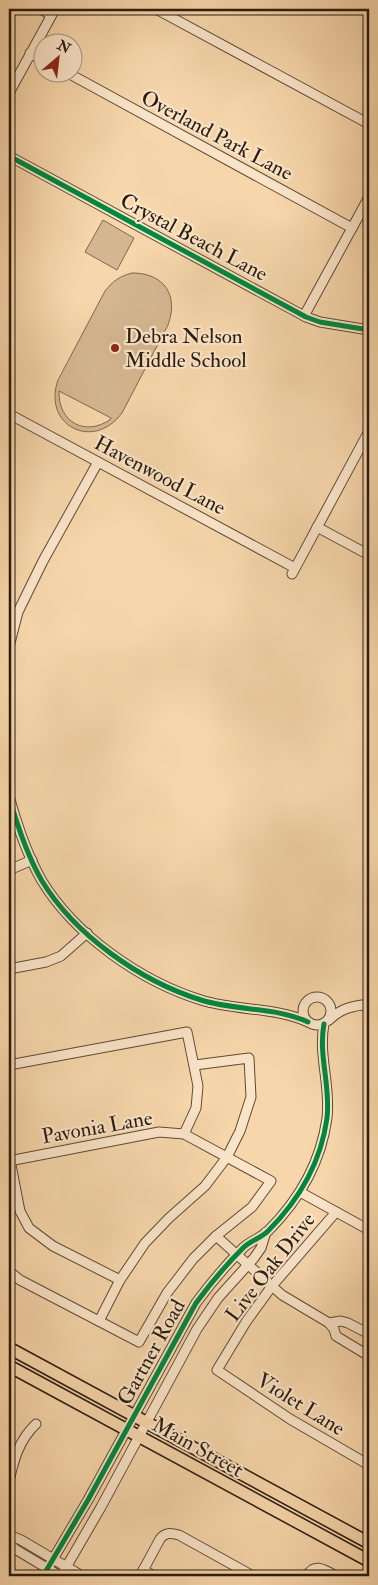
<svg xmlns="http://www.w3.org/2000/svg" width="378" height="1585" viewBox="0 0 378 1585" font-family="'IM FELL Double Pica',serif">
  <rect width="100%" height="100%" fill="#f7d6ab"/>
  <filter id="stains"><feTurbulence type="fractalNoise" baseFrequency=".004" numOctaves="4"/><feColorMatrix values="0 0 0 0 .2 0 0 0 0 .09 0 0 0 0 .02 0 0 0 .5 -.17"/></filter>
  <radialGradient id="worn" r=".72"><stop offset=".6" stop-color="#630" stop-opacity="0"/><stop offset="1" stop-color="#630" stop-opacity=".3"/></radialGradient>
  <!-- green -->
  <g fill="#d4b690" stroke="#7f684f" fill-rule="evenodd">
    <path d="M103,220L134,238L117,270L85,252Z"/>
    <path d="M132,273C164,273 179,295 168,325L122,413C93,452 42,425 58,380L105,291C113,281 120,276 132,273ZM59,391L111,418V419C86,437 58,423 59,391Z"/>
  </g>
  <g fill="none" stroke-linecap="round" stroke-linejoin="round">
    <!-- minor casing -->
    <g stroke="#5d4a35" stroke-width="11">
      <g id="minor">
        <path d="M41,9L51,15"/>
        <path d="M156,9L369,124"/>
        <path d="M363,9L369,12"/>
        <path d="M30,53L42,60"/>
        <path d="M66,72L352,228"/>
        <path d="M9,93L55,9"/>
        <path d="M9,156L306,317L320,322L369,330"/>
        <path d="M304,316L369,197"/>
        <path d="M9,414L295,568"/>
        <path d="M317,527L369,555"/>
        <path d="M292,574L369,431"/>
        <path d="M9,647L18,612L43,561L98,462"/>
        <path d="M9,796C17,825 27,855 42,881C75,935 140,981 201,1000C236,1011 276,1007 308,1022"/>
        <path d="M9,870L32,860"/>
        <path d="M9,969L46,962L61,956L87,933"/>
        <circle cx="317" cy="1011" r="14"/>
        <path d="M329,1020C341,1008 353,1006 369,1004"/>
        <path d="M9,1065L187,1032L198,1086L196,1108L184,1134"/>
        <path d="M10,1160L20,1211L29,1228L53,1246L120,1280"/>
        <path d="M9,1161L159,1132L184,1134L271,1181L252,1207L216,1236L193,1259L167,1293L139,1342L20,1280L9,1271"/>
        <path d="M300,1192L369,1230"/>
        <path d="M336,1212L272,1286L246,1322L217,1370L290,1419L369,1465"/>
        <path d="M216,1236L282,1295L329,1323L334,1329L336,1336L369,1356"/>
        <path d="M99,1321L120,1280L145,1243L169,1218L205,1186L227,1157L240,1131L251,1097L249,1058L195,1065"/>
        <path d="M329,1323L341,1321L348,1323L369,1334"/>
        <path d="M9,1481C14,1459 19,1440 36,1424"/>
        <path d="M9,1535L21,1540L82,1576"/>
        <path d="M9,1544L15,1549L60,1576"/>
        <path d="M143,1570L154,1576"/>
        <path d="M43,1576L88,1500L196,1303C210,1284 226,1265 243,1248C250,1241 261,1238 268,1231C299,1200 321,1162 327,1118C331,1087 318,1055 324,1024"/>
        <path d="M61,1576L101,1507L197,1329L218,1298L254,1258L261,1248L266,1232"/>
        <path d="M140,1576L160,1539C165,1532 171,1533 179,1535L253,1576"/>
        <path d="M307,1576C314,1562 325,1570 336,1576"/>
      </g>
    </g>
    <!-- major casing -->
    <g stroke="#2a1b0e" stroke-width="14">
      <g id="major">
        <path d="M9,1348L369,1543"/>
        <path d="M9,1366L369,1561"/>
      </g>
    </g>
    <!-- minor -->
    <use href="#minor" stroke="#fae4c8" stroke-width="9"/>
    <!-- major -->
    <use href="#major" stroke="#f7d6ab" stroke-width="11"/>
    <!-- cycleway casing -->
    <g stroke="#fae4c8" stroke-width="8">
      <g id="cycleway">
        <path d="M9,156L306,317L320,322L369,330"/>
        <path d="M9,796C17,825 27,855 42,881C75,935 140,981 201,1000C236,1011 276,1007 308,1022"/>
        <path d="M43,1576L88,1500L196,1303C210,1284 226,1265 243,1248C250,1241 261,1238 268,1231C299,1200 321,1162 327,1118C331,1087 318,1055 324,1024"/>
      </g>
    </g>
    <!-- cycleway -->
    <use href="#cycleway" stroke="#00873e" stroke-width="5"/>
  </g>
  <!-- markers -->
  <circle fill="#8f2418" stroke="#fae4c8" stroke-width="2" cx="115" cy="348" r="5"/>
  <g text-anchor="middle" stroke-width="4.5" stroke-linejoin="round" paint-order="stroke">
    <!-- street labels -->
    <g font-size="21" fill="#2a1b0e" stroke="#fae4c8">
      <text transform="translate(217 135) rotate(28)" y="7">Overland Park Lane</text>
      <text transform="translate(194 237) rotate(28)" y="7">Crystal Beach Lane</text>
      <text transform="translate(160 475) rotate(28)" y="7">Havenwood Lane</text>
      <text transform="translate(97 1127) rotate(-10)" y="7">Pavonia Lane</text>
      <text transform="translate(270 1267) rotate(-52)" y="7">Live Oak Drive</text>
      <text transform="translate(151 1352) rotate(-61)" y="7">Gartner Road</text>
      <text transform="translate(301 1404) rotate(32)" y="7">Violet Lane</text>
      <text transform="translate(198 1447) rotate(29)" y="7">Main Street</text>
    </g>
    <!-- poi labels -->
    <g font-size="21" fill="#2a1b0e" stroke="#fae4c8" text-anchor="start">
      <text x="125" y="343">Debra Nelson<tspan x="125" dy="24">Middle School</tspan></text>
    </g>
  </g>
  <!-- margin -->
  <rect width="378" height="1585" fill="none" stroke="#f7d6ab" stroke-width="30"/>
  <rect x="10" y="10" width="358" height="1565" fill="none" stroke="#2a1b0e" stroke-width="2.5"/>
  <rect x="15" y="15" width="348" height="1555" fill="none" stroke="#2a1b0e"/>
  <!-- north arrow -->
  <g transform="translate(58 58) rotate(28)"><circle r="24" fill="#fae4c8" stroke="#a7947e"/>
  <path d="M0-4L9 19L0 12L-9 19Z" fill="#8f2418"/>
  <text y="-8" font-size="14" font-weight="bold" text-anchor="middle" fill="#2a1b0e">N</text>
  </g>
  <rect width="100%" height="100%" filter="url(#stains)"/>
  <rect width="100%" height="100%" fill="url(#worn)"/>
</svg>
